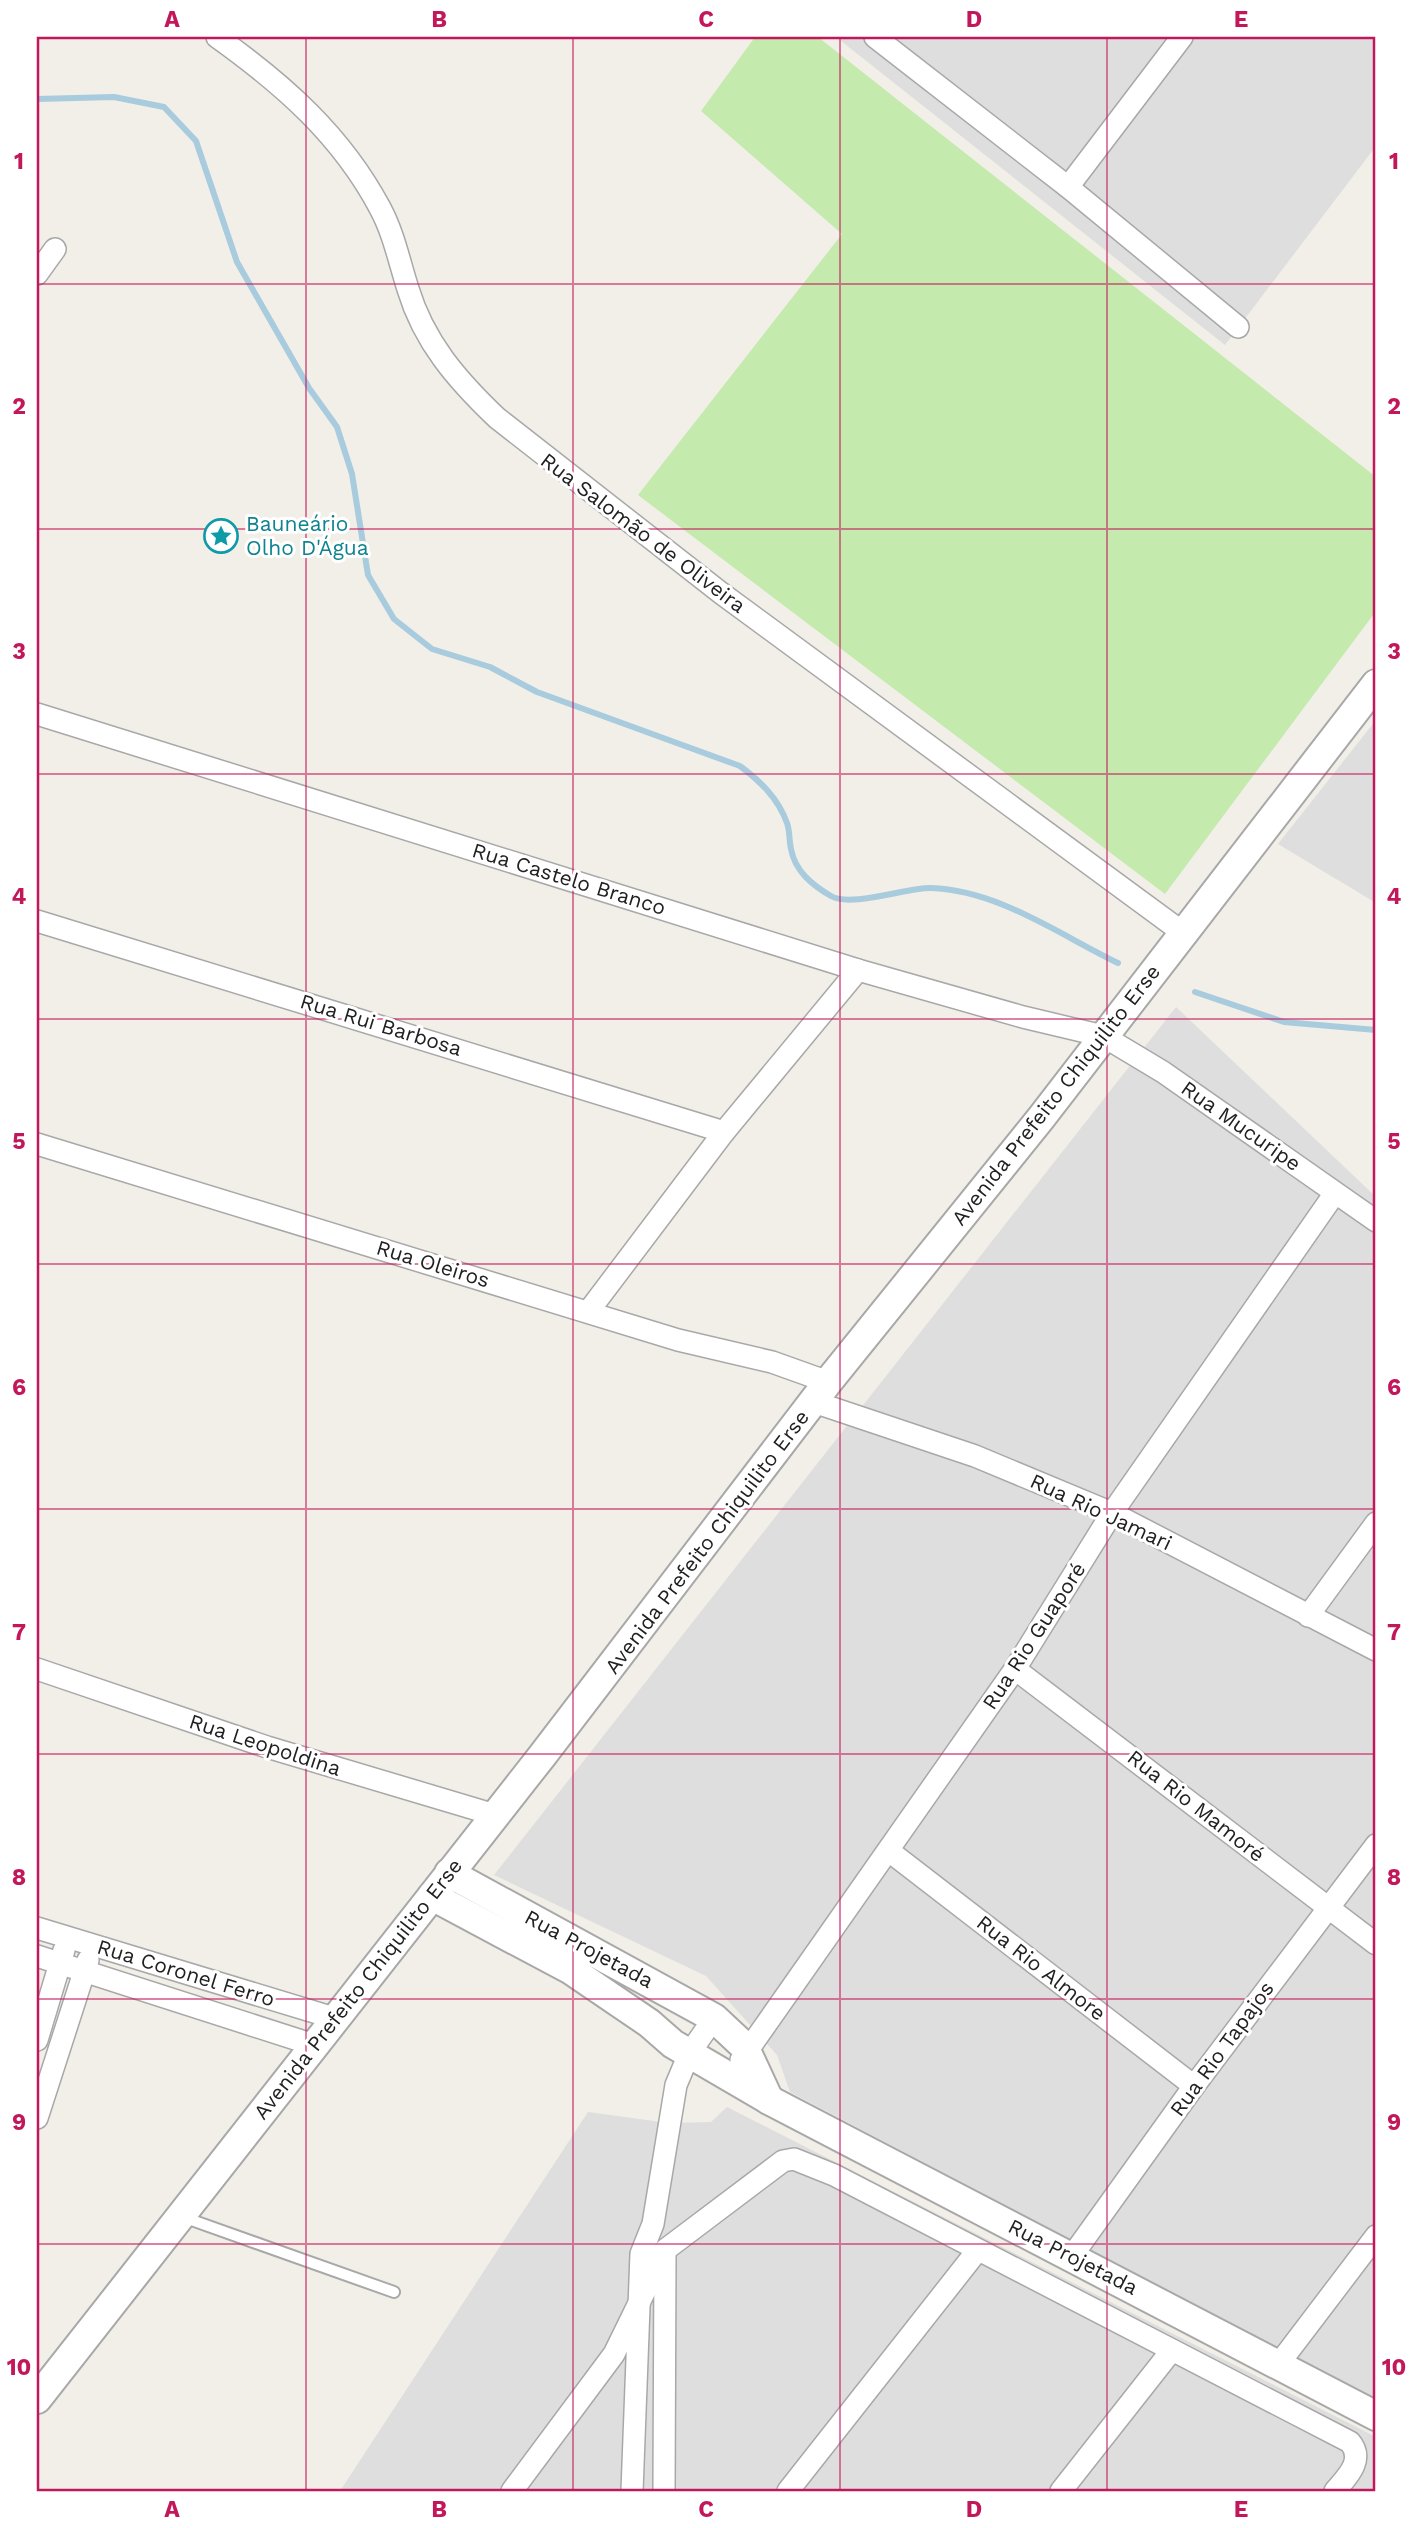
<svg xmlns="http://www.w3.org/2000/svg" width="1413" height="2528" viewBox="0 0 1413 2528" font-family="'Work Sans',sans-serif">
  <rect width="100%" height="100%" fill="#f1efe7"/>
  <!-- residential -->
  <g fill="#dfdede">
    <path d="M836,37H1376V146L1225,345Z"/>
    <path d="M1376,720V903L1278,844Z"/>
    <path d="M1176,1007L1376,1197V2400L790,2092L777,2055L706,1976L494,1875Z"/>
    <path d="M727,2107L1376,2437V2491H340L588,2112L669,2123L711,2122Z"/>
  </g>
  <!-- grass -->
  <path fill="#c4eaae" d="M755,37H818L1376,477V611L1165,894L638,495L842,234L701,111Z"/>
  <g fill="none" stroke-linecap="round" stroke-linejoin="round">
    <!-- stream -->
    <g stroke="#a8cbde" stroke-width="6">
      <path d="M37,99L114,97L164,107L196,141L237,262L309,388L337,427L352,474L368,575L394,619L432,649L490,667L537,692L740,766C760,781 778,798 787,823C790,831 789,841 791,849C795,871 812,885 831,896C851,908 908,887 931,888C998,890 1060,935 1118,963"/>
      <path d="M1195,992L1284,1022L1376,1030"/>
    </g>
    <!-- service casing -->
    <g stroke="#a8a8a8" stroke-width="14">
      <path id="service" d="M183,2217L394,2292"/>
    </g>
    <!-- minor casing -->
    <g stroke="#a8a8a8" stroke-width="24">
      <g id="minor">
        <path d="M217,37C284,85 341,135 380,208C394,234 399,261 408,289C424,342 457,380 497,418L721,593L1182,932"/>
        <path d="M875,37L1068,187L1238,327"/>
        <path d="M1068,187L1182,37"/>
        <path d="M37,274L55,249"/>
        <path d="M37,714L858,970L1023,1017L1103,1036L1163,1072L1376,1221"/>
        <path d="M37,921L724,1132"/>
        <path d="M37,1144L678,1340L772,1362L828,1382"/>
        <path d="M588,1312L724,1132L858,970"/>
        <path d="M814,1402L975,1456L1112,1513L1376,1650"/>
        <path d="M1308,1616L1376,1523"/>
        <path d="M37,1669L267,1747L495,1815"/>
        <path d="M1015,1669L1376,1944"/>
        <path d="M889,1851L1194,2086"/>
        <path d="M37,1928L334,2018"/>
        <path d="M37,1956L314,2045"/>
        <path d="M37,2040L64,1950"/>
        <path d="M741,2060L1015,1669L1112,1513L1335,1193"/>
        <path d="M37,2118L88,1960"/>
        <path d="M1072,2256L1194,2086L1376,1845"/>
        <path d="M1278,2365L1376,2236"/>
        <path d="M512,2491L614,2354L665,2250L783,2161L794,2159L834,2175L1350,2442C1365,2460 1347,2477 1335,2491"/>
        <path d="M632,2491L641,2254L653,2224L676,2085L689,2054L714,2018"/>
        <path d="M664,2491L665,2255"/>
        <path d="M788,2491L977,2251"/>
        <path d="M1061,2491L1172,2350"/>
      </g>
    </g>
    <!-- tertiary casing -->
    <g stroke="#a8a8a8" stroke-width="32">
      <g id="tertiary">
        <path d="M449,1873L714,2018L744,2046L769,2100"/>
        <path d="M432,1896L571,1970L649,2023L673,2044L769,2100L1376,2416"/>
        <path d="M37,2399L542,1756L828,1382L1041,1118L1376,684"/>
      </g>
    </g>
    <!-- service -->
    <use href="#service" stroke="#fff" stroke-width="10"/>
    <!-- minor -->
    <use href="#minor" stroke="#fff" stroke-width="21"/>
    <!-- tertiary -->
    <use href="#tertiary" stroke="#fff" stroke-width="28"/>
  </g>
  <!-- grid -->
  <path fill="none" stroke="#c2185b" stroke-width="2" stroke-opacity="0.55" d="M306,37V2491M573,37V2491M840,37V2491M1107,37V2491M37,284H1376M37,529H1376M37,774H1376M37,1019H1376M37,1264H1376M37,1509H1376M37,1754H1376M37,1999H1376M37,2244H1376"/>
  <!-- icons -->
  <defs>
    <g id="sight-ring" transform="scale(1.75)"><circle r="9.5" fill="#fff" stroke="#0f9aa8" stroke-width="1.5"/><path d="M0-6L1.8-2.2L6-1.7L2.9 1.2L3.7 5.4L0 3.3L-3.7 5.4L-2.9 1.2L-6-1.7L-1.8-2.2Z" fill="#0f9aa8"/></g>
  </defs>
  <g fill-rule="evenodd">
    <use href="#sight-ring" x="221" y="536"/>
  </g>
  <g text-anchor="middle" stroke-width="6" stroke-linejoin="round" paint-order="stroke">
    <!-- culture labels -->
    <g font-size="21" fill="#0d838f" stroke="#fff" text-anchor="start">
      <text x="246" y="531">Bauneário<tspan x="246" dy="24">Olho D'Água</tspan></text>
    </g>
    <!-- street labels -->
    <g font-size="21" fill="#212121" stroke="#fff">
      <text transform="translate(643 533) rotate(37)" y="7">Rua Salomão de Oliveira</text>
      <text transform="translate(569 879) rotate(17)" y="7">Rua Castelo Branco</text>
      <text transform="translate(381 1025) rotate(17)" y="7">Rua Rui Barbosa</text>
      <text transform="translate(1056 1095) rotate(-52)" y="7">Avenida Prefeito Chiquilito Erse</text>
      <text transform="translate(1241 1126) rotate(35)" y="7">Rua Mucuripe</text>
      <text transform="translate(433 1264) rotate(17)" y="7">Rua Oleiros</text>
      <text transform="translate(1101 1512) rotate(25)" y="7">Rua Rio Jamari</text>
      <text transform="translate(707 1542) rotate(-53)" y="7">Avenida Prefeito Chiquilito Erse</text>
      <text transform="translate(1034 1636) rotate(-57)" y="7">Rua Rio Guaporé</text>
      <text transform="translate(265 1745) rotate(18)" y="7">Rua Leopoldina</text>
      <text transform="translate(1196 1806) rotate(38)" y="7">Rua Rio Mamoré</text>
      <text transform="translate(589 1949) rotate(28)" y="7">Rua Projetada</text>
      <text transform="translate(1041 1968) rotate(38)" y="7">Rua Rio Almore</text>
      <text transform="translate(186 1973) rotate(17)" y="7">Rua Coronel Ferro</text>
      <text transform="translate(358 1989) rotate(-52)" y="7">Avenida Prefeito Chiquilito Erse</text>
      <text transform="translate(1222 2049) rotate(-54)" y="7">Rua Rio Tapajos</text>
      <text transform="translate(1073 2257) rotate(27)" y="7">Rua Projetada</text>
    </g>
  </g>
  <!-- border -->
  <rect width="1413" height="2528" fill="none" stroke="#ffffff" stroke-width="77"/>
  <rect x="38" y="38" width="1336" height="2452" fill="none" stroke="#c2185b" stroke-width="2.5"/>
  <g font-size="23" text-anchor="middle" font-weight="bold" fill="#c2185b">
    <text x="172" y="27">A</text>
    <text x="439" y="27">B</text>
    <text x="706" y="27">C</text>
    <text x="974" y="27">D</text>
    <text x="1241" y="27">E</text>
    <text x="19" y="169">1</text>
    <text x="1394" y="169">1</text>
    <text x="19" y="414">2</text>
    <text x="1394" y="414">2</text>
    <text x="19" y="659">3</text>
    <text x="1394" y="659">3</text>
    <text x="19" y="904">4</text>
    <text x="1394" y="904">4</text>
    <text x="19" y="1149">5</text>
    <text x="1394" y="1149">5</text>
    <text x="19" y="1395">6</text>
    <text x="1394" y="1395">6</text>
    <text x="19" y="1640">7</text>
    <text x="1394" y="1640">7</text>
    <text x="19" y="1885">8</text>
    <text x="1394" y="1885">8</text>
    <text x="19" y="2130">9</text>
    <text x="1394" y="2130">9</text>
    <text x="19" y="2375">10</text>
    <text x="1394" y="2375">10</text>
    <text x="172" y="2517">A</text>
    <text x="439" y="2517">B</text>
    <text x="706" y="2517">C</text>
    <text x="974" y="2517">D</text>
    <text x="1241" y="2517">E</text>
  </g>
</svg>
